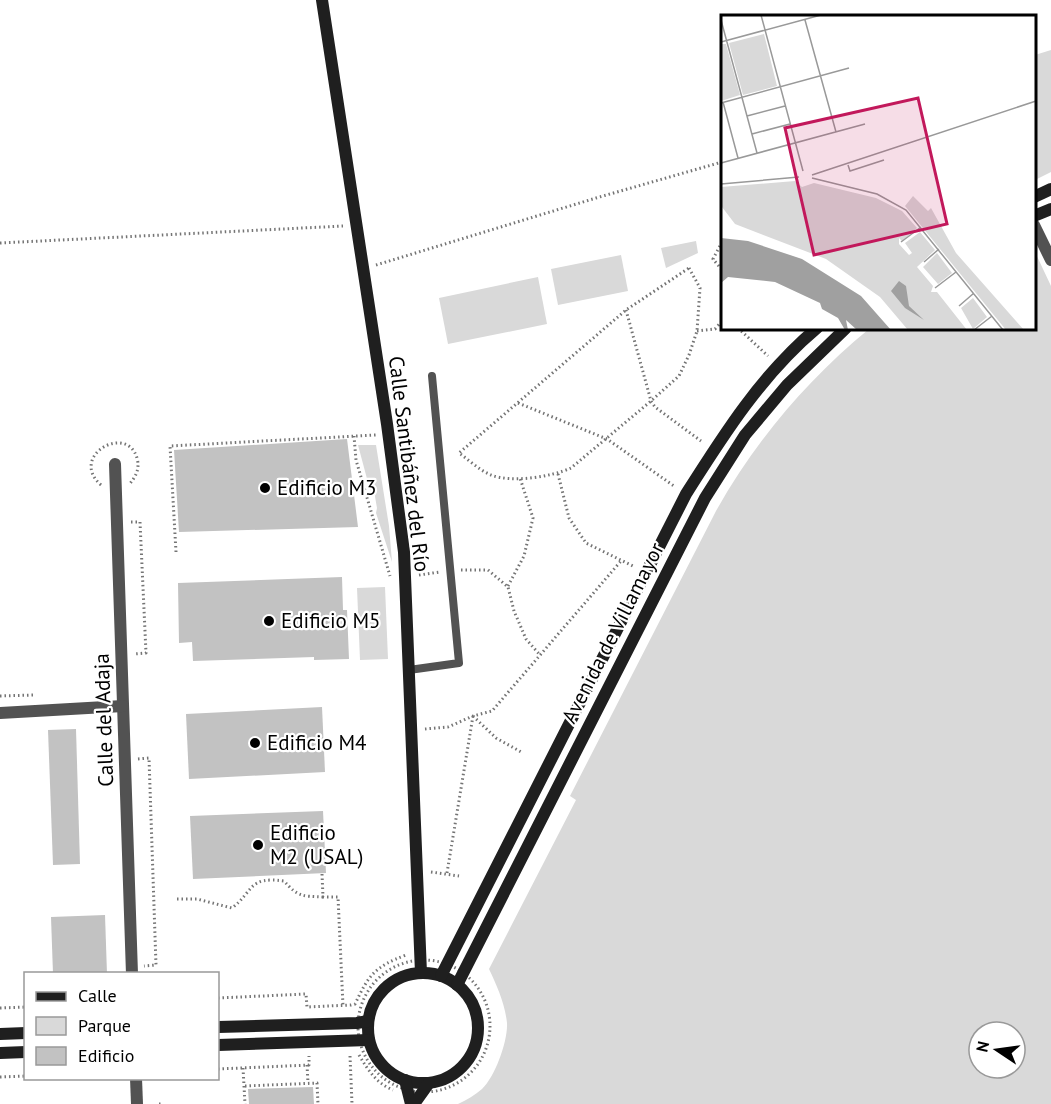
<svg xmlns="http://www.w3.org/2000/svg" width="1051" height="1104" viewBox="0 0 1051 1104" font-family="'PT Sans',sans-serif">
  <rect width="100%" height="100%" fill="#fff"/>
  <!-- green -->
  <g fill="#d9d9d9" fill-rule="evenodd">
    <path d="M1051,50V172L1035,180V55Z"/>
    <path d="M696,241L698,253L666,268L661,248Z"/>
    <path d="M1035,252L1051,286V1104H458C467,1100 475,1095 482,1089C495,1077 508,1041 507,1023C505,1004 497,986 489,969L576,800L570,796L716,511C756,440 807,380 869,329L1034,328ZM979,1032H1015V1068H979Z"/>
    <path d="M621,255L628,291L558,305L551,269Z"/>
    <path d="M538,277L547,324L448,344L439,298Z"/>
    <path d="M358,445H376L389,526L392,562L376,513L377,508L374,491L370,490Z"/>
    <path d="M385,587L388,659L360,660L357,588Z"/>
  </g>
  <!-- building -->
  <g fill="#c2c2c2">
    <path d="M347,439L358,527L179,532L174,450Z"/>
    <path d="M342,577L343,610H347L349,659L314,660V657L193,661L192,642L179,643L178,583Z"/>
    <path d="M322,707L325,772L189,779L186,714Z"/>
    <path d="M76,729L80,864L53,865L48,730Z"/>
    <path d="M323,811L326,873L193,879L190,816Z"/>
    <path d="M105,915L107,974H53L51,917Z"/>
    <path d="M313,1087L314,1104H249L248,1089Z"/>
  </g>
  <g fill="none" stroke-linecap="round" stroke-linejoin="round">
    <!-- path -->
    <g stroke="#747474" stroke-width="3" stroke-dasharray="1.5 3" stroke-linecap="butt">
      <path d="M722,242L713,259L722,270"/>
      <path d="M0,243L343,226"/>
      <path d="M376,265L596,198L722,162"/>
      <path d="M689,268L700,288L697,331L689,355L679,376L651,401L571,468C551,477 512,483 491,475C479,470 469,460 459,453L626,310Z"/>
      <path d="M626,310L651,401L655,407L701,441"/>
      <path d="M738,328L768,356"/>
      <path d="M697,331L715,329L722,321"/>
      <path d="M518,403L607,439L674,486"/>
      <path d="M354,436L356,460L390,576"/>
      <path d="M558,474L569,518L586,543L633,566"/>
      <path d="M101,485C68,456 127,423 137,458C140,469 136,476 129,485"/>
      <path d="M131,522H140L146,653L134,654"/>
      <path d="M176,552L170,446L376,435"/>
      <path d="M461,570H488L508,587L514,611L526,639L540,655"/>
      <path d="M419,575L440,572"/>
      <path d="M508,586L524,556L533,518L520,478"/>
      <path d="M0,696L34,695"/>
      <path d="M473,716L496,738L523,753"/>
      <path d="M425,729L448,727L473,716L492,711L621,561"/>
      <path d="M138,759L149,758L156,965L144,966"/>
      <path d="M431,872L459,876"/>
      <path d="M447,873L473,716"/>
      <path d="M322,874L323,897H338L343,1006"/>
      <path d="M177,899H197L232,908C254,891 248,876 284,881C298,897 302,896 323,897"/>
      <circle cx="424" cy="1026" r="66"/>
      <path d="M218,998L306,994L307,1007L351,1005L355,1004C369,975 374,967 406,955"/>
      <path d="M0,1008L26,1007"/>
      <path d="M359,1055C368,1070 376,1083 393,1090"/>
      <path d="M350,1056L352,1104"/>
      <path d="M307,1065L308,1083"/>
      <path d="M243,1068L245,1104"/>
      <path d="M218,1069L309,1065V1056"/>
      <path d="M0,1077L26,1076"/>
      <path d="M245,1086L317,1083L318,1104"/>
      <path d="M159,1104H162"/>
    </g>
    <!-- lane -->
    <path stroke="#525252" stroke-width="8" d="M409,670L459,663L432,376"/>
    <!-- street -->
    <g stroke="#525252" stroke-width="12">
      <path d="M1034,225L1051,260"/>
      <path d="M115,464L132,974"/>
      <path d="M0,713L123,706"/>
      <path d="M136,1078L137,1104"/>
    </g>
    <!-- secondary -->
    <g stroke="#1f1f1f" stroke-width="12">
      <path d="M322,0L387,424L404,552L421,973"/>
      <path d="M1034,197L1051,189"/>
      <path d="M1034,216L1051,209"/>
      <circle cx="423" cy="1028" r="55"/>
      <path d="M441,976L686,494C724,434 762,374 817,328"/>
      <path d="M457,985L705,498L745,435L787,385L846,328"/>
      <path d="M218,1027L357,1023L368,1021"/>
      <path d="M0,1034L26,1033"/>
      <path d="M218,1045L369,1040"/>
      <path d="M0,1053L26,1052"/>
      <path d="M405,1080L411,1104"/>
      <path d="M414,1104L429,1083"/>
    </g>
  </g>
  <!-- markers -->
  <g fill="#000" stroke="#fff" stroke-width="2">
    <circle cx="265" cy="488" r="6"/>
    <circle cx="269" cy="621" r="6"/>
    <circle cx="255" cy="743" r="6"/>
    <circle cx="258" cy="845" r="6"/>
  </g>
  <g text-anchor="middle" stroke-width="4.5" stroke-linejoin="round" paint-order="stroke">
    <!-- street labels -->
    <g font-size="21" fill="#000" stroke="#fff">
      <text transform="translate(409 464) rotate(83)" y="7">Calle Santibáñez del Río</text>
      <text transform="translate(613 633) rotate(-63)" y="7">Avenida de Villamayor</text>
      <text transform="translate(104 720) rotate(-92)" y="7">Calle del Adaja</text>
    </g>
    <!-- poi labels -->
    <g font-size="21" fill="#000" stroke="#fff" text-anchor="start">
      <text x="277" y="495">Edificio M3</text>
      <text x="281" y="628">Edificio M5</text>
      <text x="267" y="750">Edificio M4</text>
      <text x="270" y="840">Edificio<tspan x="270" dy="24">M2 (USAL)</tspan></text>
    </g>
  </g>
  <!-- overview -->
  <g transform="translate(721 15)">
    <rect width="315" height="315" fill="#fff"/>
    <path d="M43,19L56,71L22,80L8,28ZM0,29H5L19,80L0,86ZM74,166L81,172L93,168L155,183L181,196L196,213L181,226L178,223V229L188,240L191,238L184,228L199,217L214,235L196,252L212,271L210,277H216L246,315H187L159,282L105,244L14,209L1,192L0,172ZM192,181L207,196L210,193L235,238L303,315H285L184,191ZM216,238L231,258L217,269L202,252ZM252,283L266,302L252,314L240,293Z" fill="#d9d9d9"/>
    <path d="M0,223L27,226L81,244L140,281L170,315H136L125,305L127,315H124L117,303L101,294L99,288L54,267L7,262L0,268ZM178,266L185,271L188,291L203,305L184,293L170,276Z" fill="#a0a0a0"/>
    <path fill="none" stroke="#999" stroke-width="1.5" d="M40,0L82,156M0,5L36,138M84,5L115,117M0,27L100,0M2,87L17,143M0,88L128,53M26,101L64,91M31,119L69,109M0,148L144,109M127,150L129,156L163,145M91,160L315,86M91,163L156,179L185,195L282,315M0,169L78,162M180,227L200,212M203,247L218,234M214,273L235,257M238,291L253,278M253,315L271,301"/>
    <path fill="#c2185b" fill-opacity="0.15" stroke="#c2185b" stroke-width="3" d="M197,83L226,209L93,240L64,113Z"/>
    <rect width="315" height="315" fill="none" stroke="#000" stroke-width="3"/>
  </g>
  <!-- legend -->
  <rect x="24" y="972" width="195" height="108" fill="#ffffff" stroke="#999999" stroke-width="1.5"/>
  <rect x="36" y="992" width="30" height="9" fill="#1f1f1f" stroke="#999999" stroke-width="1.5"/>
  <text x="78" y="1002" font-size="18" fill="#000000">Calle</text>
  <rect x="36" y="1017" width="30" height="18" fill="#d9d9d9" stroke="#999999" stroke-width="1.5"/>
  <text x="78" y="1032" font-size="18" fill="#000000">Parque</text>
  <rect x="36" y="1047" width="30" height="18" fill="#c2c2c2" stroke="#999999" stroke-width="1.5"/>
  <text x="78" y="1062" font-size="18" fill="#000000">Edificio</text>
  <!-- north arrow -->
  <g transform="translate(997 1050) rotate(283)"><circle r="28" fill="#ffffff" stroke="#999999" stroke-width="1.5"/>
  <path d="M0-4.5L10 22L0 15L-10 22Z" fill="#000000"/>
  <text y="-9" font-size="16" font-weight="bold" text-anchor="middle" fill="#000000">N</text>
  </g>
</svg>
